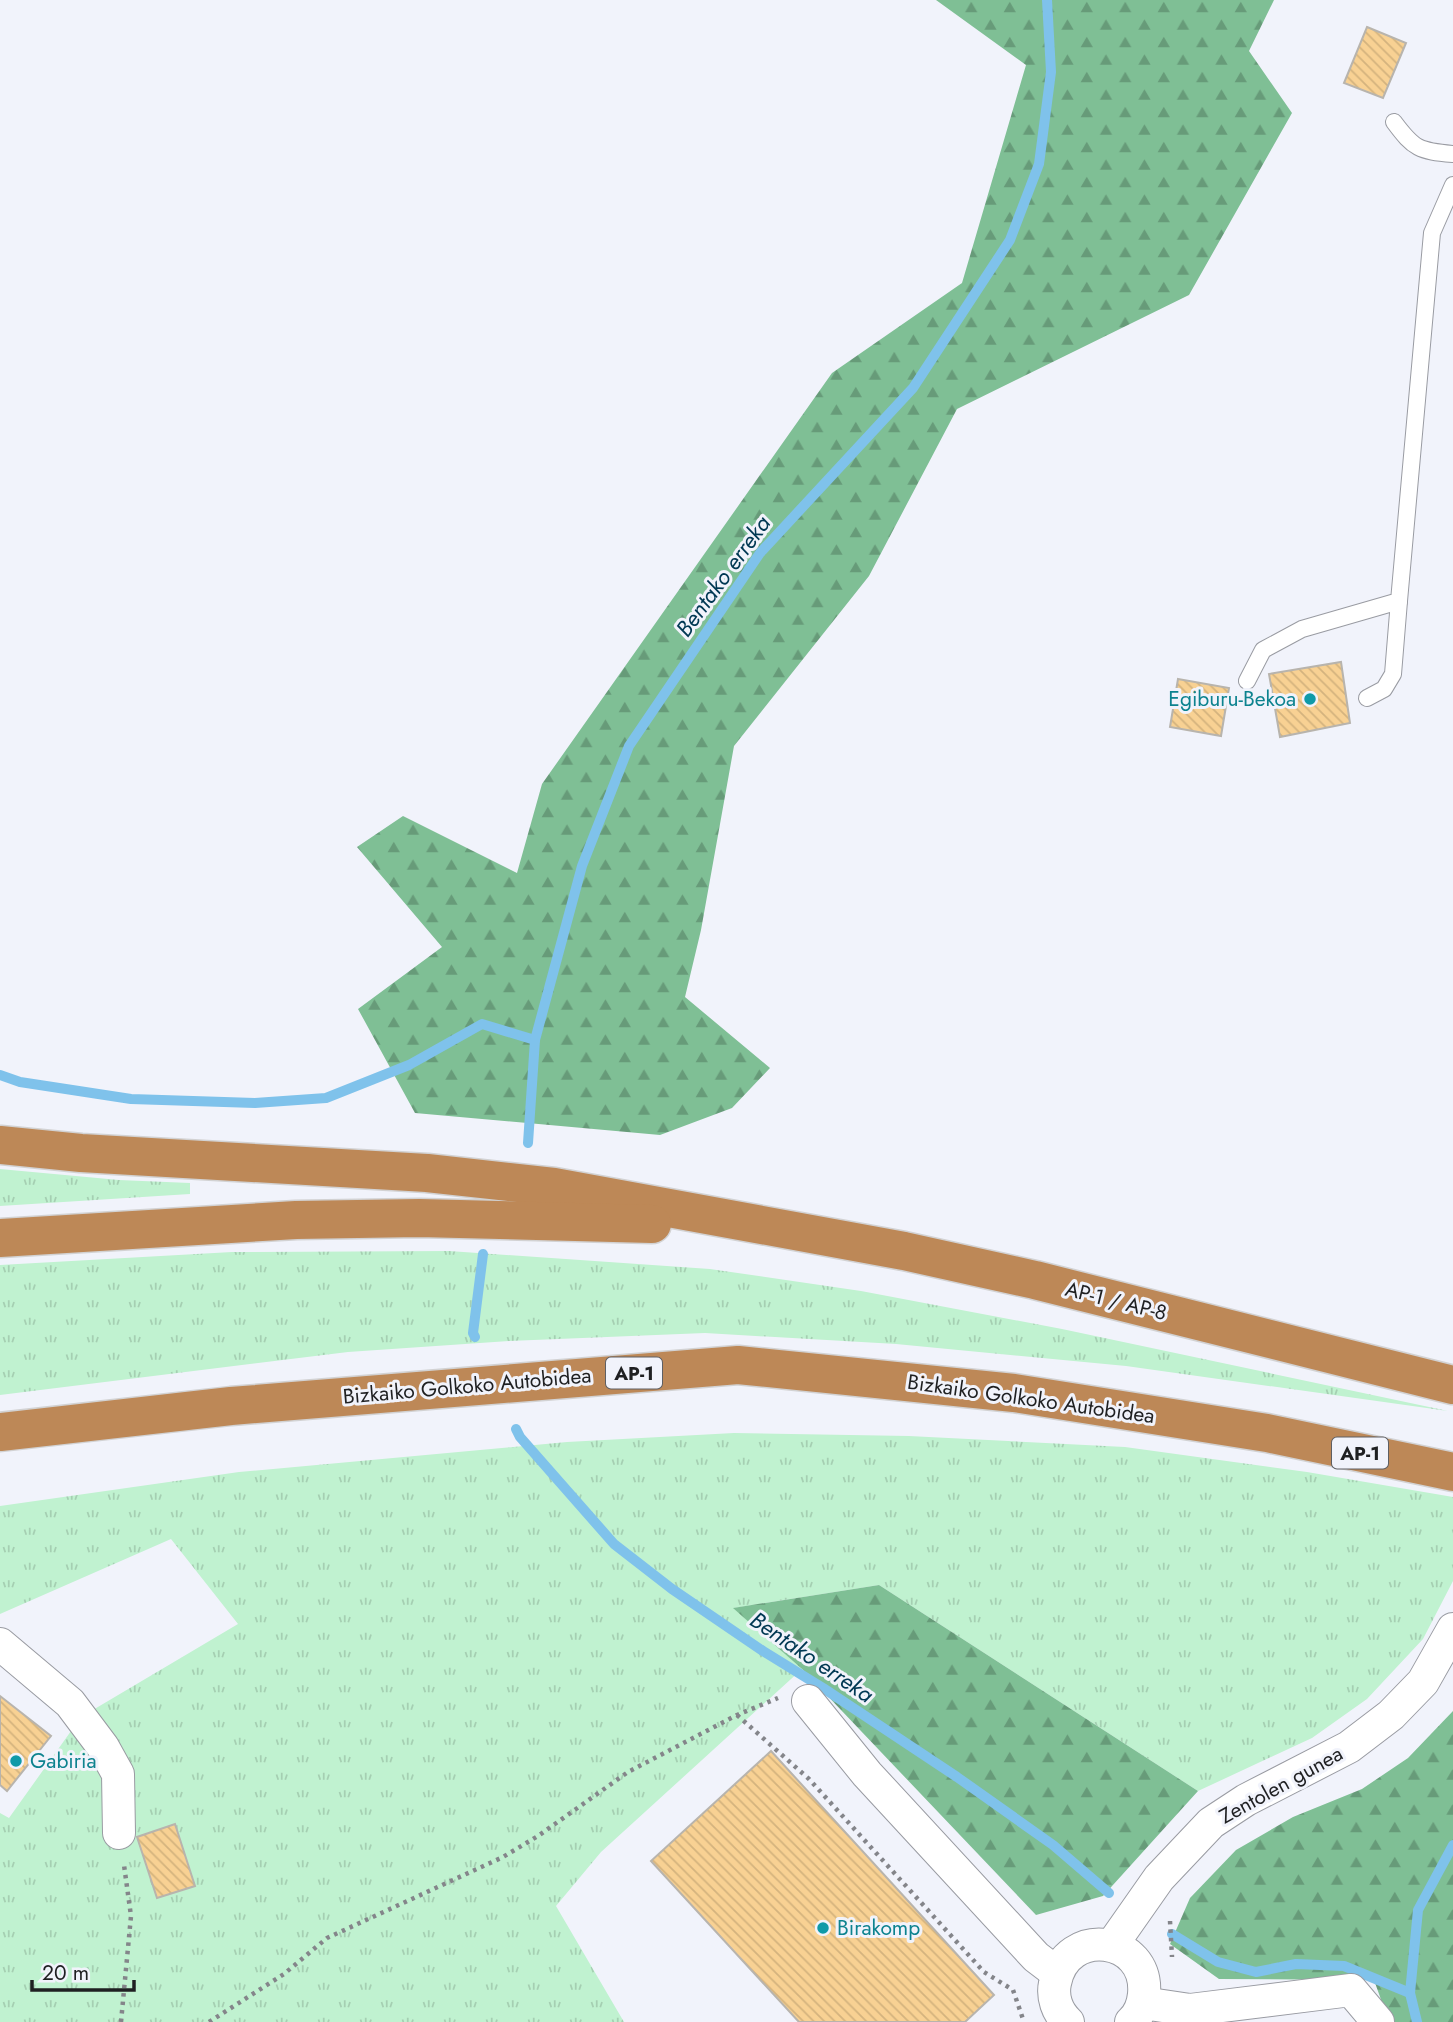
<svg xmlns="http://www.w3.org/2000/svg" width="1453" height="2022" viewBox="0 0 1453 2022" font-family="Jost,sans-serif">
  <defs>
    <pattern id="grass-tufts" width="24" height="20" patternUnits="userSpaceOnUse" patternTransform="scale(1.75)"><rect width="24" height="20" fill="#c0f2d0"/><path d="M3 7l-1-3M5 7V3M7 7l1-3M15 17l-1-3M17 17v-4M19 17l1-3" fill="none" stroke="#a5cfb2"/></pattern>
    <pattern id="forest-firs" width="22" height="20" patternUnits="userSpaceOnUse" patternTransform="scale(1.75)"><rect width="22" height="20" fill="#7fbf95"/><path d="M5 1l3.5 6h-7zM16 11l3.5 6h-7z" fill="#679b79"/></pattern>
    <pattern id="building-back-hatch" width="6" height="6" patternUnits="userSpaceOnUse" patternTransform="scale(1.75)"><rect width="6" height="6" fill="#f8d193"/><path d="M-1 5l2 2M0 0l6 6M5-1l2 2" fill="none" stroke="#d4b37e"/></pattern>
  </defs>
  <rect width="100%" height="100%" fill="#f1f3fb"/>
  <!-- grass -->
  <g fill="url(#grass-tufts)">
    <path d="M0,1169L119,1180L190,1183V1194L0,1206Z"/>
    <path d="M449,1251L710,1269L861,1291L1062,1329L1448,1411L1126,1366L896,1344L705,1333L509,1341L348,1352L0,1395V1265L232,1252Z"/>
    <path d="M734,1433L909,1436L1125,1447L1307,1472L1453,1497V1581L1423,1639L1367,1699L1312,1738L1198,1791L879,1585L734,1608L802,1669L601,1852L556,1906L624,2022H0V1813L9,1818L81,1717L238,1624L171,1539L0,1614V1506L239,1472L567,1442Z"/>
  </g>
  <!-- forest -->
  <g fill="url(#forest-firs)">
    <path d="M936,0H1274L1249,51L1292,113L1189,295L957,409L869,576L734,746L701,930L685,997L770,1068L732,1108L660,1135L415,1113L358,1009L442,947L357,847L403,816L517,873L542,784L832,373L962,283L1026,65Z"/>
    <path d="M879,1585L1198,1791L1103,1896L1036,1915L802,1669L733,1608Z"/>
    <path d="M1453,1711V2022H1389L1374,1980L1219,1979L1170,1944L1190,1898L1236,1850L1293,1817L1362,1789L1408,1758Z"/>
  </g>
  <g fill="none" stroke-linecap="round" stroke-linejoin="round">
    <!-- stream -->
    <g stroke="#7fc2eb" stroke-width="10">
      <path d="M0,1075L20,1082L131,1099L255,1103L326,1098L409,1065L482,1024L535,1040"/>
      <path d="M528,1143L535,1040L582,866L629,746L760,553L913,388L1010,240L1039,164L1051,72L1047,0"/>
      <path d="M475,1337L473,1333L483,1254"/>
      <path d="M516,1429L520,1437L614,1544L672,1589L763,1651L823,1688L957,1777L1053,1845L1109,1893"/>
      <path d="M1172,1934L1218,1962L1256,1972L1296,1964L1344,1966L1410,1993"/>
      <path d="M1417,2022L1410,1993L1418,1910L1453,1845"/>
    </g>
  </g>
  <!-- building -->
  <g fill="url(#building-back-hatch)" stroke="#b8b4ad" stroke-width="2">
    <path d="M1367,27L1406,43L1383,98L1344,83Z"/>
    <path d="M1341,662L1350,723L1280,737L1269,674Z"/>
    <path d="M1178,679L1229,688L1221,736L1170,727Z"/>
    <path d="M0,1696L51,1736L7,1791L0,1785Z"/>
    <path d="M771,1751L994,1995L965,2022H799L651,1861Z"/>
    <path d="M175,1824L195,1886L157,1898L137,1837Z"/>
  </g>
  <g fill="none" stroke-linecap="round" stroke-linejoin="round">
    <!-- service casing -->
    <g stroke="#999ba2" stroke-width="18">
      <g id="service">
        <path d="M1394,122C1414,149 1419,151 1453,154"/>
        <path d="M1247,681L1263,650L1302,629L1399,601L1432,233L1453,185"/>
        <path d="M1367,698L1384,689L1393,674L1399,601"/>
      </g>
    </g>
    <!-- minor casing -->
    <g stroke="#999ba2" stroke-width="34">
      <g id="minor">
        <path d="M0,1644L70,1703L103,1747L118,1774L119,1833"/>
        <path d="M808,1701L867,1774L1036,1957L1057,1973"/>
        <path d="M1112,1945L1159,1878L1211,1823L1246,1800L1349,1747L1391,1715L1423,1682L1453,1629"/>
        <path d="M1143,2003L1190,2010L1351,1990L1378,2022"/>
        <path d="M1068,2022C1057,2012 1052,1997 1055,1983C1066,1925 1149,1936 1144,1994C1143,2004 1139,2015 1131,2022"/>
      </g>
    </g>
    <!-- motorway casing -->
    <g stroke="#d2d2d3" stroke-width="41">
      <g id="motorway">
        <path d="M0,1145L81,1153L427,1173L554,1187L904,1251L1035,1280L1453,1385"/>
        <path d="M0,1238L296,1220L419,1218L652,1224"/>
        <path d="M0,1432L231,1406L738,1365L1014,1393L1267,1433L1453,1472"/>
      </g>
    </g>
    <!-- path -->
    <g stroke="#84858a" stroke-width="4.5" stroke-dasharray="3.5 5" stroke-linecap="butt">
      <path d="M737,1715L809,1779L984,1972L1013,1990L1024,2022"/>
      <path d="M1170,1921L1172,1957"/>
      <path d="M121,2022L131,1916L124,1865"/>
      <path d="M209,2022L284,1974L327,1938L503,1857L538,1836L628,1772L737,1715L778,1698"/>
    </g>
    <!-- service -->
    <use href="#service" stroke="#fff" stroke-width="16"/>
    <!-- minor -->
    <use href="#minor" stroke="#fff" stroke-width="32"/>
    <!-- motorway -->
    <use href="#motorway" stroke="#bd8857" stroke-width="38"/>
  </g>
  <!-- markers -->
  <g fill="#0f9aa8" stroke="#f1f3fb" stroke-width="2.5">
    <circle cx="1310" cy="699" r="7"/>
    <circle cx="16" cy="1761" r="7"/>
    <circle cx="823" cy="1928" r="7"/>
  </g>
  <g text-anchor="middle" stroke-width="6" stroke-linejoin="round" paint-order="stroke">
    <!-- shield labels -->
    <g fill="#f1f3fb" stroke="#5e5f63" stroke-width="2">
      <rect x="606" y="1357.5" width="56" height="31" rx="5"/>
      <rect x="1332" y="1437.5" width="56" height="31" rx="5"/>
    </g>
    <g font-size="19" font-weight="bold" fill="#1f2022">
      <text x="634" y="1380">AP-1</text>
      <text x="1360" y="1460">AP-1</text>
    </g>
    <!-- culture labels -->
    <g font-size="21" fill="#0d838f" stroke="#f1f3fb" text-anchor="start">
      <text x="1296" y="706" text-anchor="end">Egiburu-Bekoa</text>
      <text x="30" y="1768">Gabiria</text>
      <text x="837" y="1935">Birakomp</text>
    </g>
    <!-- street labels -->
    <g font-size="21" fill="#1f2022" stroke="#f1f3fb">
      <text transform="translate(1116 1301) rotate(14)" y="7">AP-1 / AP-8</text>
      <text transform="translate(467 1386) rotate(-5)" y="7">Bizkaiko Golkoko Autobidea</text>
      <text transform="translate(1031 1399) rotate(8)" y="7">Bizkaiko Golkoko Autobidea</text>
      <text transform="translate(1281 1785) rotate(-29)" y="7">Zentolen gunea</text>
    </g>
    <!-- water labels -->
    <g font-size="23" font-style="italic" fill="#003853" stroke="#f1f3fb">
      <text transform="translate(723 576) rotate(-54)" y="8">Bentako erreka</text>
      <text transform="translate(812 1657) rotate(34)" y="8">Bentako erreka</text>
    </g>
  </g>
  <!-- scale -->
  <path d="M32 1980v10h102v-10" fill="none" stroke="#1f2022" stroke-width="3.5"/>
  <text x="42" y="1980" font-size="21" fill="#1f2022" stroke="#f1f3fb" stroke-width="5" paint-order="stroke">20 m</text>
</svg>
